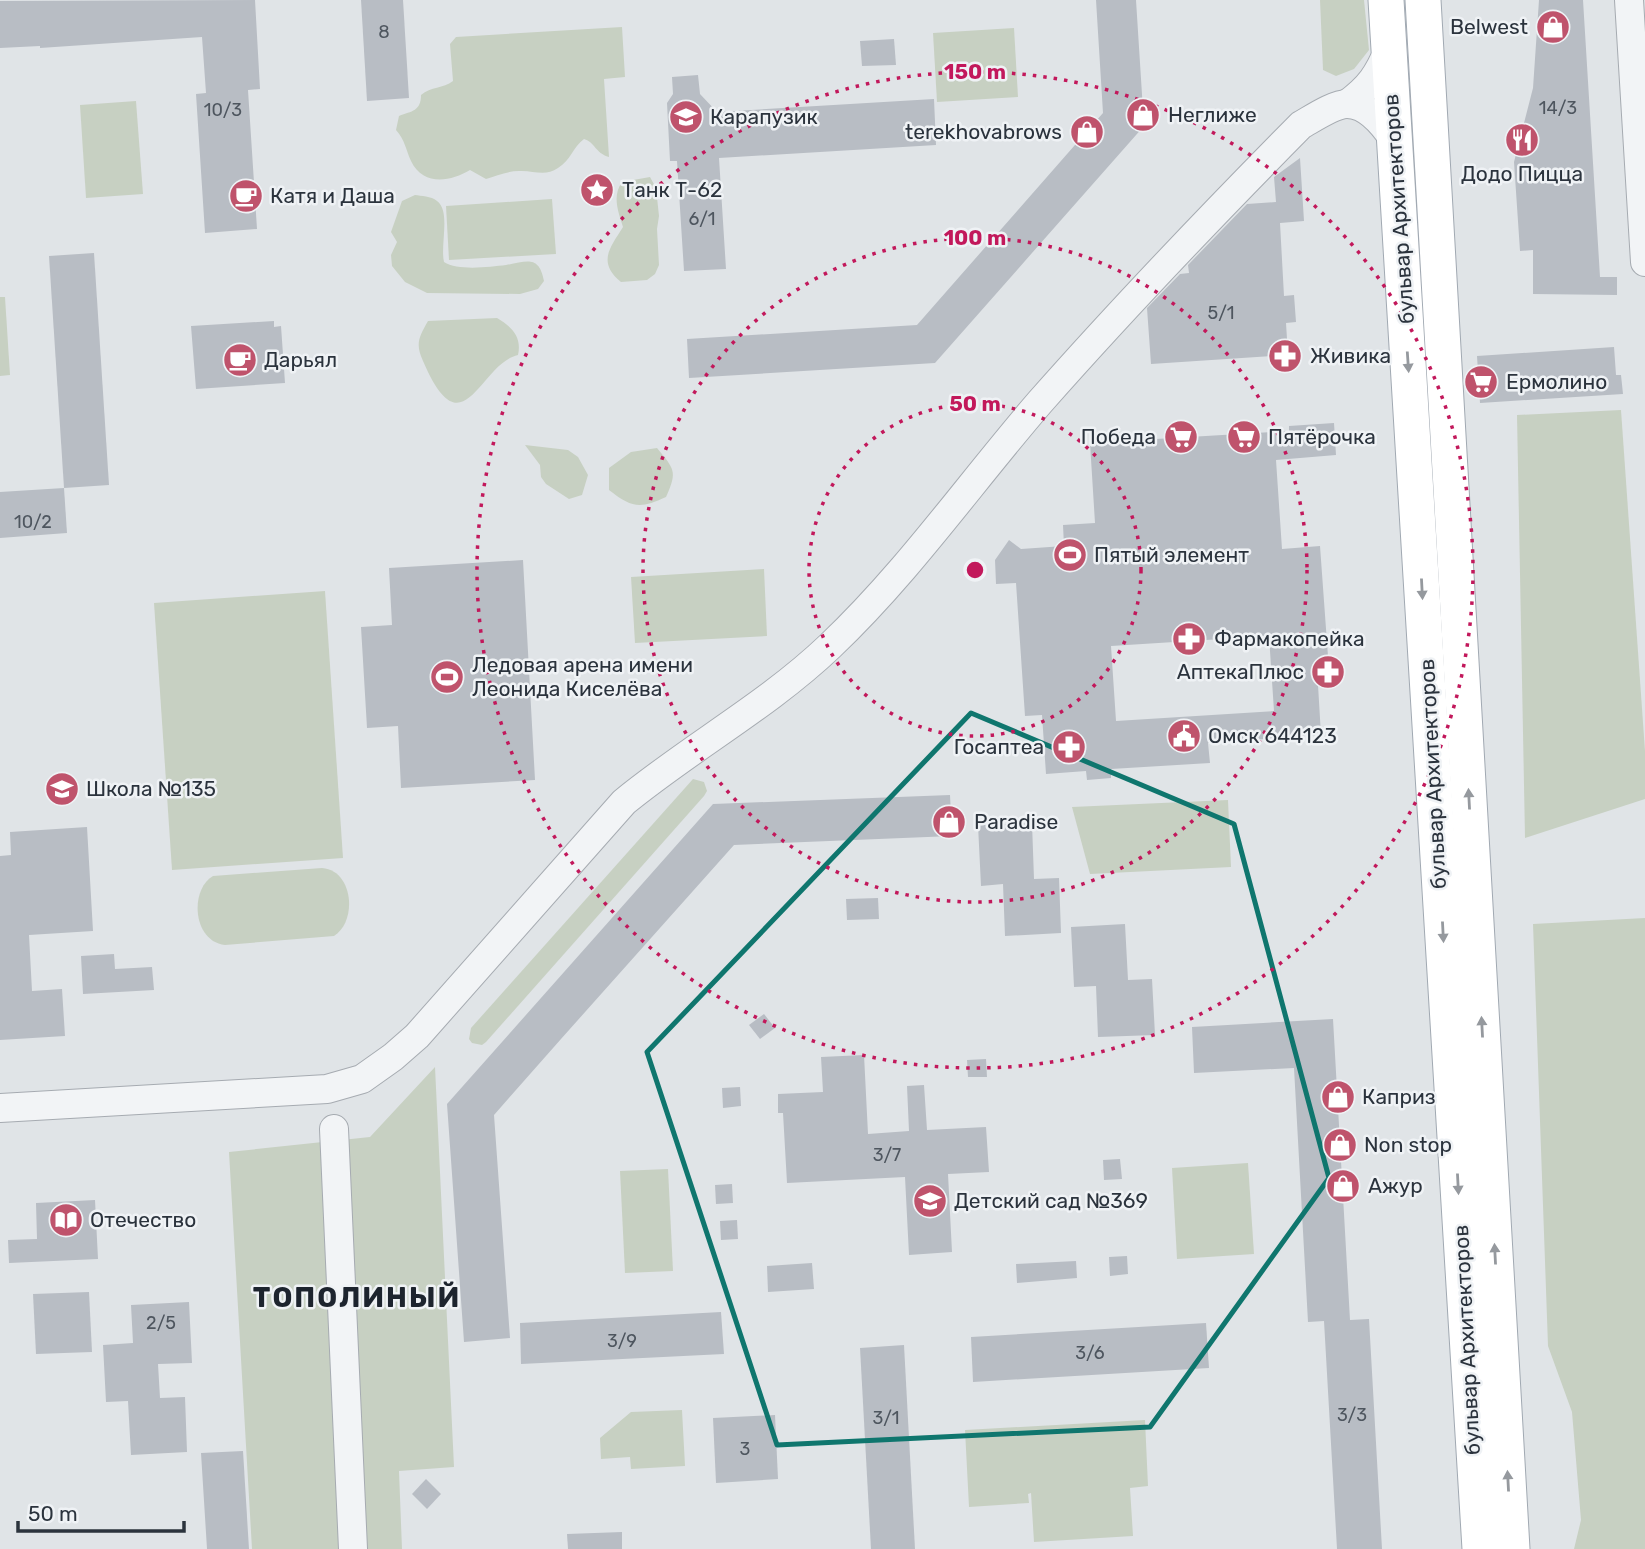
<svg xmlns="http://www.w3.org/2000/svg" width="1645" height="1549" viewBox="0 0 1645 1549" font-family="Rubik,sans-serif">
  <rect width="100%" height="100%" fill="#e0e4e7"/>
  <!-- green -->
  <g fill="#c7d0c2">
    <path d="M1320,0H1364L1369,50L1354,69L1336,76L1323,70Z"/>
    <path d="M622,27L625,77L604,79L609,157C595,153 595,142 584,139C573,147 571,160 558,168C545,177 533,170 519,171C508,171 496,176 486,179L470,170C450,182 423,186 411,161C406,150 405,140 396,130L399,116C412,111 421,111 421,95C431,86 443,89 453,81L450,44L456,37Z"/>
    <path d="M1014,28L1018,97L937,102L933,33Z"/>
    <path d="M136,101L143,194L86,198L80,105Z"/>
    <path d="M650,177L656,188L659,216L657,229L659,265L655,274L647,280L621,282C597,262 610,248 623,227C618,211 612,196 622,182Z"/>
    <path d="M415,195C421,196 431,196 437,201C451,211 440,245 444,262C458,271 489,267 506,265C526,262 539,254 544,281L538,289L520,294L427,293L405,282L392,266L391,255L397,242L391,232L402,201Z"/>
    <path d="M552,199L556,254L449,260L446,206Z"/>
    <path d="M0,297H5L10,375L0,376Z"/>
    <path d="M497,318C512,327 522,337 518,355C479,364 463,454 423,361C415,344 419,337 428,321Z"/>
    <path d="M1621,410L1645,751V799L1525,838L1517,415Z"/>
    <path d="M525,445L568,450L578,457L588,475L582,495L569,499L546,484L541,477L540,465Z"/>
    <path d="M657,448C674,469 678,471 666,497C640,509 632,508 609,490V468L631,452Z"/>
    <path d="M764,569L767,636L635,643L631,577Z"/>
    <path d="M325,591L343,858L172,870L154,603Z"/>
    <path d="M693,779L704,782L707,791L704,796L486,1042L482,1045L472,1043L469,1039L471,1028Z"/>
    <path d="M1228,800L1231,867L1090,874L1072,807Z"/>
    <path d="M322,868C353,870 358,921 334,936L225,945C193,942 189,890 213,876Z"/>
    <path d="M1645,918V1549H1574L1581,1520L1572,1412L1548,1346L1533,924Z"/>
    <path d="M435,1067L454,1467L399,1471L402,1549H252L229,1152L370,1137Z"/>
    <path d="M1248,1163L1254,1254L1177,1259L1172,1168Z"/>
    <path d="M668,1169L673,1271L625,1273L620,1171Z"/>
    <path d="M682,1410L685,1466L631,1469L630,1457L601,1459L600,1438L631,1412Z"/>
    <path d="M1145,1420L1148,1486L1130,1488L1133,1536L1034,1542L1031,1493L1028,1494L1029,1503L969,1507L965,1430Z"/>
  </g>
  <!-- building -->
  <g fill="#b8bdc4" fill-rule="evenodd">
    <path d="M255,0L260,89L248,90L257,229L205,233L196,94L206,93L202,37L40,48V46L0,48V1Z"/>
    <path d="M361,0H403L409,98L367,101Z"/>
    <path d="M1096,0H1136L1144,126L935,363L689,378L687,339L917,325L1103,113Z"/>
    <path d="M1539,0H1583L1600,277H1617V295L1533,294V250L1520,251L1514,162L1533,88Z"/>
    <path d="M894,39L896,65L862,66L860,41Z"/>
    <path d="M698,75L700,94L717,112L934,99L936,145L719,158L726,269L684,271L677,161H670L667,103L673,94L672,77Z"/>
    <path d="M1300,158L1304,221L1280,223L1284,296L1294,295L1296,322L1286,323L1288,355L1151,364L1147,308L1180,274L1189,273L1188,265L1247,204L1276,202L1274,177Z"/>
    <path d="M94,253L109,485L64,488L49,256Z"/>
    <path d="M274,321V327L281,326L285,383L196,389L191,326Z"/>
    <path d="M1614,347L1616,375H1621L1623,394L1480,403L1477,356Z"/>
    <path d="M1334,423L1336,455L1276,460L1282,549L1320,546L1330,684L1318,685L1321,735L1208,743L1210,763L1111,769V778L1087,780L1086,771L1046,774L1042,715L1025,716L1016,583L996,584L995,560L1009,540L1021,549L1064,546L1063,525L1095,523L1090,443L1289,431V426ZM1269,636L1274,711L1116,721L1111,646Z"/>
    <path d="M64,488L67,533L0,538V492Z"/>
    <path d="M523,560L535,780L401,788L398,726L367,728L361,627L392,625L389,568Z"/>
    <path d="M950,795L952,836L734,845L561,1039L494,1115L510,1338L464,1342L447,1104L713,804Z"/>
    <path d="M1032,823L1034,879L1059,878L1061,933L1005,936L1003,884L981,886L978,825Z"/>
    <path d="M87,827L93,931L29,935L32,991L62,989L65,1036L0,1040V856L11,855L10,832Z"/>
    <path d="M878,898L879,919L847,920L846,899Z"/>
    <path d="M1125,924L1128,980L1152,979L1155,1035L1098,1037L1096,986L1074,987L1071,927Z"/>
    <path d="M114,954L115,969L152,967L154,990L83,994L81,956Z"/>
    <path d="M764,1014L775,1028L760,1039L749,1025Z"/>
    <path d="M1333,1019L1350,1320L1369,1319L1382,1549H1337L1324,1321L1308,1322L1294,1068L1194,1073L1192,1027Z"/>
    <path d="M864,1055L868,1134L909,1131L907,1086L924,1085L927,1130L986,1127L989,1172L948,1174L952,1252L909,1255L905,1177L787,1183L783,1113H778V1094L823,1092L821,1057Z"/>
    <path d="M986,1059L987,1077H968L967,1060Z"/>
    <path d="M740,1087L741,1106L723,1108L722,1088Z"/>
    <path d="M1120,1159L1122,1179L1104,1180L1103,1160Z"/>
    <path d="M732,1184L733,1203L716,1204L715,1185Z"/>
    <path d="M95,1200L98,1259L9,1263L8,1240L37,1239L36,1203Z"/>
    <path d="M737,1220L738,1239L721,1240L720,1221Z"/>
    <path d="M1127,1256L1128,1274L1110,1276L1109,1257Z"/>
    <path d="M1076,1261L1077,1278L1017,1283L1016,1264Z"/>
    <path d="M812,1263L814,1289L768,1292L767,1266Z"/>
    <path d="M89,1292L92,1352L36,1354L33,1294Z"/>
    <path d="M189,1302L192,1363L158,1364L160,1398L185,1397L187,1452L131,1455L128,1401L106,1402L103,1345L133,1343L131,1305Z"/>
    <path d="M721,1312L724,1354L521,1364L520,1323Z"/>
    <path d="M1206,1323L1209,1368L973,1382L971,1337Z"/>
    <path d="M904,1345L915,1549H871L860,1348Z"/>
    <path d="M775,1415L778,1479L716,1483L713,1418Z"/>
    <path d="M243,1451L249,1549H207L201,1453Z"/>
    <path d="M426,1479L441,1494L427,1509L412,1494Z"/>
    <path d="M622,1532V1549H568L567,1534Z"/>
  </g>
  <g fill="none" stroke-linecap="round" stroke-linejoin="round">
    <!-- minor casing -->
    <g stroke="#a6abb1" stroke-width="30">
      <g id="minor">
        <path d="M1629,0L1645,262"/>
        <path d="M1347,104C1370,87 1378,75 1389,49"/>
        <path d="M0,1108L327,1089L362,1079L393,1057L417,1036L624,802C691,747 767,706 830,646C908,572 970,483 1040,402C1124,307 1212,215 1301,125C1312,119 1334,104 1347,104C1367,104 1384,125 1394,140"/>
        <path d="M334,1129L353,1549"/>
      </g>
    </g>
    <!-- major casing -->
    <g stroke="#a1a9b2" stroke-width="37">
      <g id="major">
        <path d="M1386,0L1480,1549"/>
        <path d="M1423,0L1512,1549"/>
      </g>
    </g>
    <!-- minor -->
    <use href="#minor" stroke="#f2f4f6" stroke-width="28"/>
    <!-- major -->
    <use href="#major" stroke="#fff" stroke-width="35"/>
  </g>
  <!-- one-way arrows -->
  <defs><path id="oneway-solid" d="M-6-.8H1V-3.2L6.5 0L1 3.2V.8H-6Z" transform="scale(1.75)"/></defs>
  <g fill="#95999e">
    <use href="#oneway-solid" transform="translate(1408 362) rotate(86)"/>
    <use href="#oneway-solid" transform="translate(1422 589) rotate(87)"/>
    <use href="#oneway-solid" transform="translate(1469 799) rotate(-93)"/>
    <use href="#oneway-solid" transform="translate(1443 932) rotate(87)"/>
    <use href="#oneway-solid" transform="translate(1482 1027) rotate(-93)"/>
    <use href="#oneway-solid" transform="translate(1458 1184) rotate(87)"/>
    <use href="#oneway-solid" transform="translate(1495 1254) rotate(-93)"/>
    <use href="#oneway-solid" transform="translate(1508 1481) rotate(-93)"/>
  </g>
  <!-- marked area -->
  <path fill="none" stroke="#0f766e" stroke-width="5" stroke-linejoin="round" d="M971,713L1234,824L1329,1178L1150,1427L777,1445L647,1052Z"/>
  <!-- distance rings -->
  <g fill="none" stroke="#c2185b" stroke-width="3.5" stroke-dasharray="3.5 7">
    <circle cx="975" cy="570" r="166"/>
    <circle cx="975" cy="570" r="332"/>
    <circle cx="975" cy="570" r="498"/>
  </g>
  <!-- icons -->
  <defs>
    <g id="shop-disc" transform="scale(1.75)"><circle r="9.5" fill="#bf536c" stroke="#eff2f5"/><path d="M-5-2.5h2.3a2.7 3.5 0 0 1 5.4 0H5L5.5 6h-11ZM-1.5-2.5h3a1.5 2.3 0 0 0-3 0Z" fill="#fff"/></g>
    <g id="school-disc" transform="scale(1.75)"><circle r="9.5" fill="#bf536c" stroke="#eff2f5"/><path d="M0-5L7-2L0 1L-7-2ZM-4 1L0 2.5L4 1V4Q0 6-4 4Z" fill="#fff"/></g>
    <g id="restaurant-disc" transform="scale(1.75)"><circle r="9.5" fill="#bf536c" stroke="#eff2f5"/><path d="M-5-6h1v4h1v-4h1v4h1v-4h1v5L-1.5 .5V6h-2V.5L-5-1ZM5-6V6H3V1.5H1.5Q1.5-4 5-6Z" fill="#fff"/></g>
    <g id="sight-disc" transform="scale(1.75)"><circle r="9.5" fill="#bf536c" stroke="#eff2f5"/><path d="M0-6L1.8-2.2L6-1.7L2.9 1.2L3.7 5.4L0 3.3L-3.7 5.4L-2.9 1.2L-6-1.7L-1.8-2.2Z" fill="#fff"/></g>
    <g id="cafe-disc" transform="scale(1.75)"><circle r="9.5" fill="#bf536c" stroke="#eff2f5"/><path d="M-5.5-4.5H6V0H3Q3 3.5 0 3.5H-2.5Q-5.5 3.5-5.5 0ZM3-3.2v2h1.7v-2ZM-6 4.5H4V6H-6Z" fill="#fff"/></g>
    <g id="pharmacy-disc" transform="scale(1.75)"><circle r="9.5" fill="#bf536c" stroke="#eff2f5"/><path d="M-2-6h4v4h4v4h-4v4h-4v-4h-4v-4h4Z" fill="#fff"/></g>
    <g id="supermarket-disc" transform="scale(1.75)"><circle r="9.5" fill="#bf536c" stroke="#eff2f5"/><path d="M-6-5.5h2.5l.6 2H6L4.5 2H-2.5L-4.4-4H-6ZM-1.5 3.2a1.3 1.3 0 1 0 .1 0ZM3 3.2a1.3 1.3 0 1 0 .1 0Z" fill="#fff"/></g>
    <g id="stadium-disc" transform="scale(1.75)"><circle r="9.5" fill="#bf536c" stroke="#eff2f5"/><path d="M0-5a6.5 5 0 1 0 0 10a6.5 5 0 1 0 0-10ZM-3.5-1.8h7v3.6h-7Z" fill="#fff"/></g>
    <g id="civic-disc" transform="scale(1.75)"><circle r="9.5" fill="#bf536c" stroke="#eff2f5"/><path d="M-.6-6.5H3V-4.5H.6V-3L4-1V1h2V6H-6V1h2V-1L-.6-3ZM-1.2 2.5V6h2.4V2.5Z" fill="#fff"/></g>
    <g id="library-disc" transform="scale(1.75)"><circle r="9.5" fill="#bf536c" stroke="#eff2f5"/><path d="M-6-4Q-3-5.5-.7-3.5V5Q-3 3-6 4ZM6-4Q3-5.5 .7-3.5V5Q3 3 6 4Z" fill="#fff"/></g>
  </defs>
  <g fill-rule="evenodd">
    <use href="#shop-disc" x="1553" y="27"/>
    <use href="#shop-disc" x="1143" y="115"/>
    <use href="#school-disc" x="686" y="117"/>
    <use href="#shop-disc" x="1087" y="132"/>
    <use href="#restaurant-disc" x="1522" y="140"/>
    <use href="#sight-disc" x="597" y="190"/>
    <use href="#cafe-disc" x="246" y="196"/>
    <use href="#pharmacy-disc" x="1285" y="356"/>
    <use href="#cafe-disc" x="240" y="360"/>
    <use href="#supermarket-disc" x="1481" y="382"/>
    <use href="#supermarket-disc" x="1181" y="437"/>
    <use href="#supermarket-disc" x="1244" y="437"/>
    <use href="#stadium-disc" x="1070" y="555"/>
    <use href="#pharmacy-disc" x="1189" y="639"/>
    <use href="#pharmacy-disc" x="1328" y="672"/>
    <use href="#stadium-disc" x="447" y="677"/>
    <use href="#civic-disc" x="1184" y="736"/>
    <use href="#pharmacy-disc" x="1069" y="747"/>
    <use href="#school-disc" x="62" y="789"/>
    <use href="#shop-disc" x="949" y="822"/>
    <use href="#shop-disc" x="1338" y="1097"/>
    <use href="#shop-disc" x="1340" y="1145"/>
    <use href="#shop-disc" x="1343" y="1186"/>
    <use href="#school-disc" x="930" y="1201"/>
    <use href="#library-disc" x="66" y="1220"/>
  </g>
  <g text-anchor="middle" stroke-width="5" stroke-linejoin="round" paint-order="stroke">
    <!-- number labels -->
    <g font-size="18" fill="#4e565f">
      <text x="384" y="38">8</text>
      <text x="1558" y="114">14/3</text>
      <text x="223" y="116">10/3</text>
      <text x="702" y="225">6/1</text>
      <text x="1221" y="319">5/1</text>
      <text x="33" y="528">10/2</text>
      <text x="887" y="1161">3/7</text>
      <text x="161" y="1329">2/5</text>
      <text x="622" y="1347">3/9</text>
      <text x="1090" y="1359">3/6</text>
      <text x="1352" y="1421">3/3</text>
      <text x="886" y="1424">3/1</text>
      <text x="745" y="1455">3</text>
    </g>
    <!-- poi labels -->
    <g font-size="21" fill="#2b333d" stroke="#eff2f5" text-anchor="start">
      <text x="1528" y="34" text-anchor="end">Belwest</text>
      <text x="1168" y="122">Неглиже</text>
      <text x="710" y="124">Карапузик</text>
      <text x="1062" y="139" text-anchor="end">terekhovabrows</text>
      <text x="1522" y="181" text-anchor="middle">Додо Пицца</text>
      <text x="622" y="197">Танк Т-62</text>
      <text x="270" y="203">Катя и Даша</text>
      <text x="1310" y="363">Живика</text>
      <text x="264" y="367">Дарьял</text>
      <text x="1506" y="389">Ермолино</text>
      <text x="1156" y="444" text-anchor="end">Победа</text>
      <text x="1268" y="444">Пятёрочка</text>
      <text x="1094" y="562">Пятый элемент</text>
      <text x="1214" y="646">Фармакопейка</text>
      <text x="472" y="672">Ледовая арена имени<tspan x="472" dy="24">Леонида Киселёва</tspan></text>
      <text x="1304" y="679" text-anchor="end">АптекаПлюс</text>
      <text x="1208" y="743">Омск 644123</text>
      <text x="1044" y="754" text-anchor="end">Госаптеа</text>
      <text x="86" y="796">Школа №135</text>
      <text x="974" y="829">Paradise</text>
      <text x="1362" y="1104">Каприз</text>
      <text x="1364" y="1152">Non stop</text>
      <text x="1368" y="1193">Ажур</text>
      <text x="954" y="1208">Детский сад №369</text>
      <text x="90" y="1227">Отечество</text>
    </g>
    <!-- street labels -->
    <g font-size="21" fill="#2b333d" stroke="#eff2f5">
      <text transform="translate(1399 209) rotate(-94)" y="7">бульвар Архитекторов</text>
      <text transform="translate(1433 774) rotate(-93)" y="7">бульвар Архитекторов</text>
      <text transform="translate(1467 1340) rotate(-93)" y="7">бульвар Архитекторов</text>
    </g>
    <!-- district labels -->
    <g font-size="28" font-weight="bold" letter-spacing="2" fill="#1d242e" stroke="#eff2f5">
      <text x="357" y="1307">ТОПОЛИНЫЙ</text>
    </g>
  </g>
  <circle cx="975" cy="570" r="10" fill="#c2185b" stroke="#eff2f5" stroke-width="3.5"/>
  <g font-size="21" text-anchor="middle" font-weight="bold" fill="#c2185b" stroke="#eff2f5" stroke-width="5" stroke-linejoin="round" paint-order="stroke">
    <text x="975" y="79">150 m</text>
    <text x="975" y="245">100 m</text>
    <text x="975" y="411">50 m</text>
  </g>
  <!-- scale -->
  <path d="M18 1521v10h166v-10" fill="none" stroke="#2b333d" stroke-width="3.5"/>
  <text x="28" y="1521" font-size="21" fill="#2b333d" stroke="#eff2f5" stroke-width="5" paint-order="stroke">50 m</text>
</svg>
